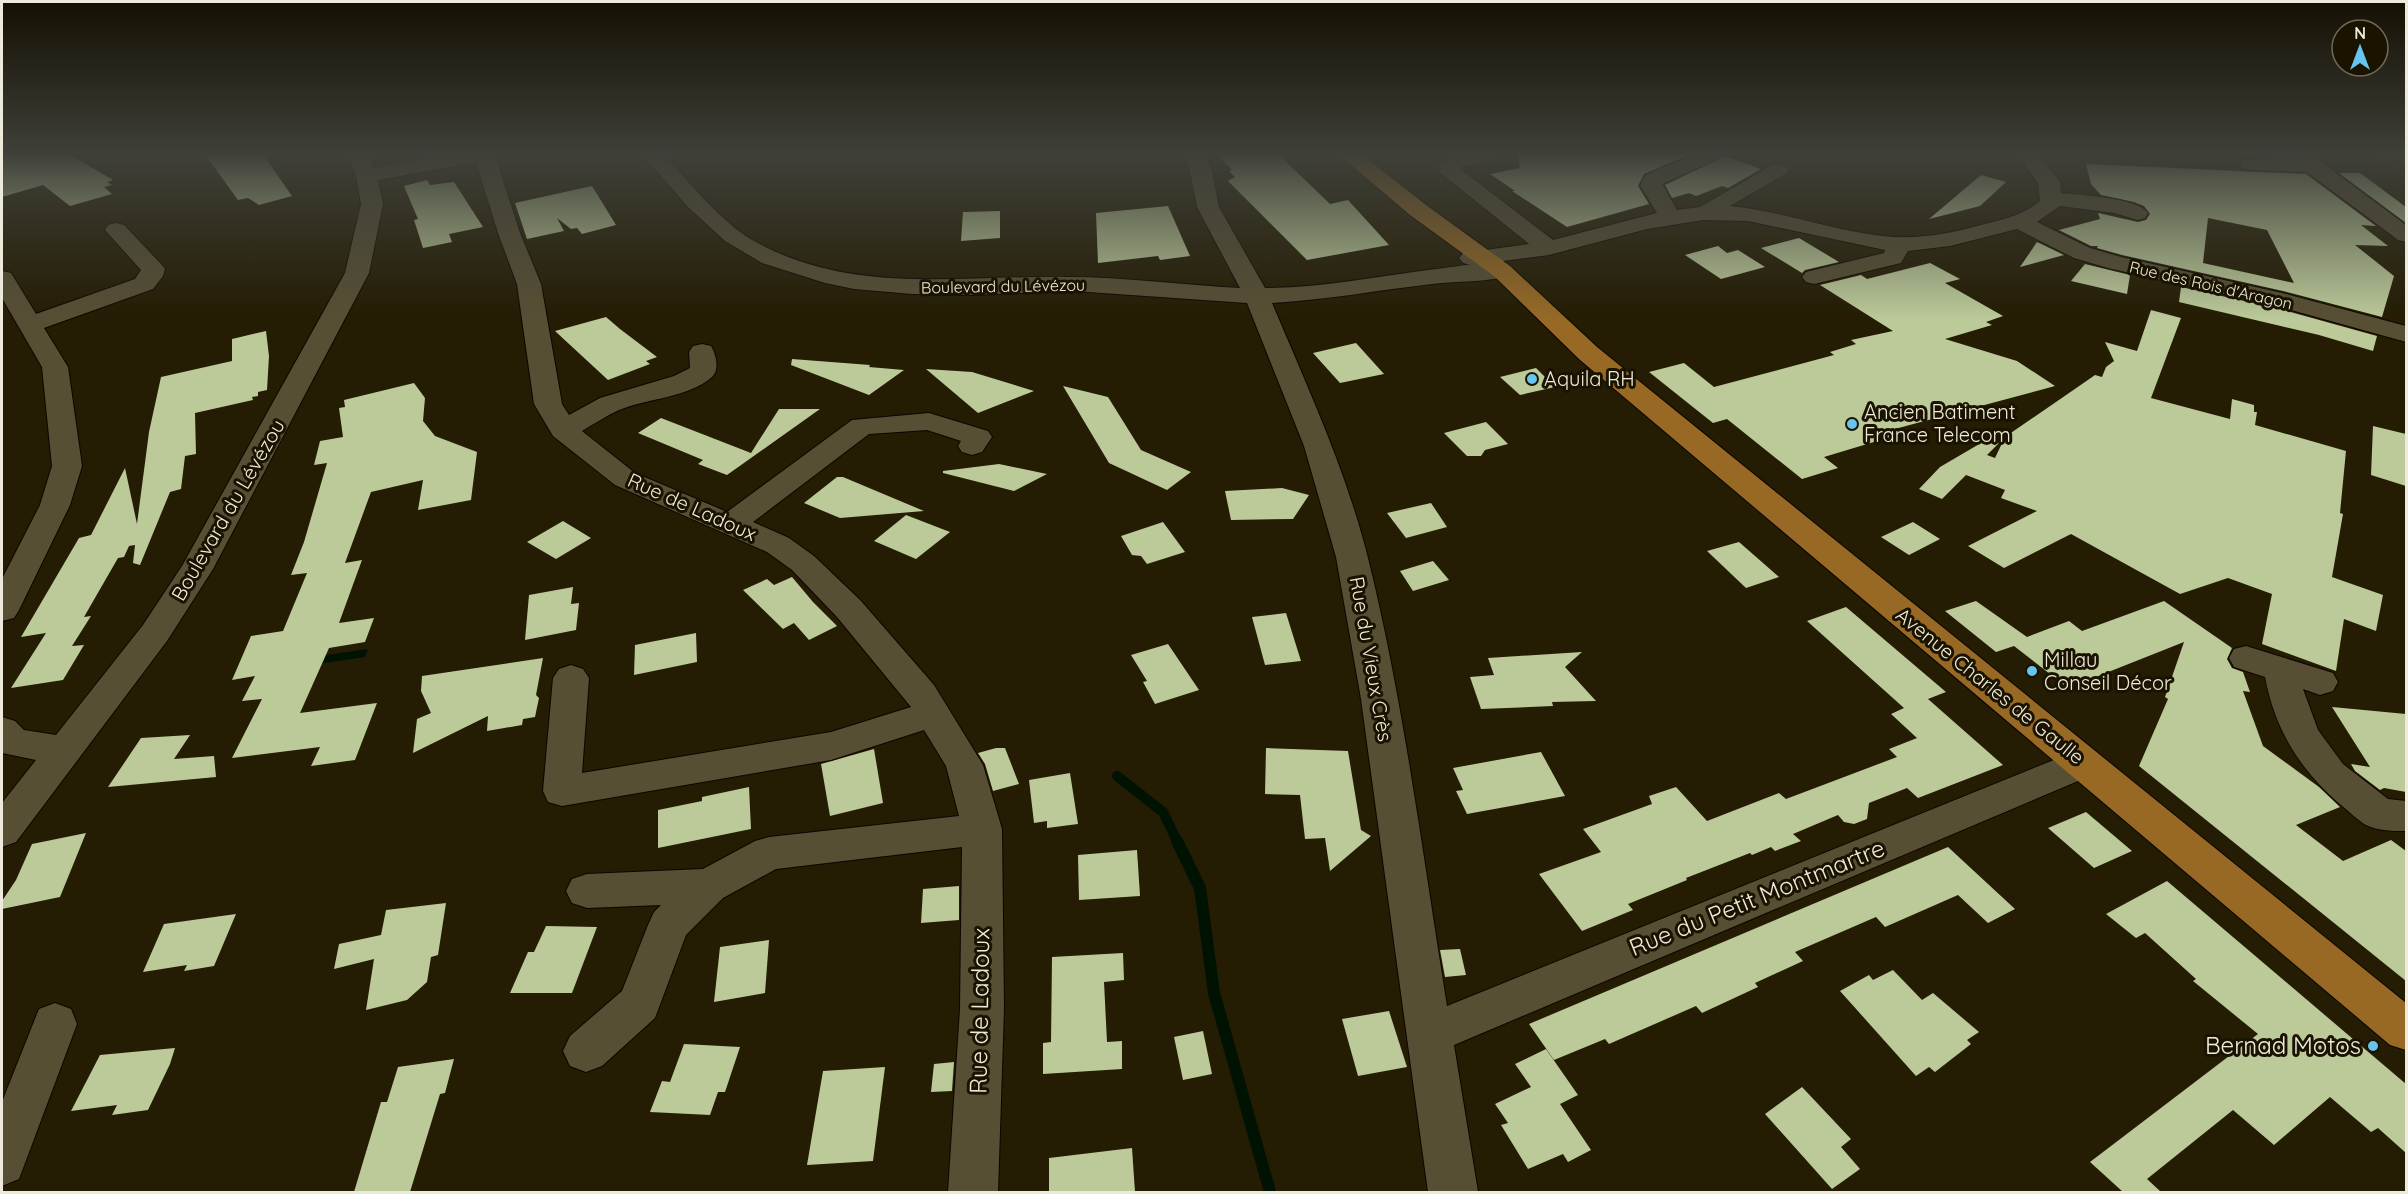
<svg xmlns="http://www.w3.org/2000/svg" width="2408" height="1194" viewBox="0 0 2408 1194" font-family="Quicksand,sans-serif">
  <rect width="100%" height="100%" fill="#241c03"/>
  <!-- water -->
  <path fill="#001302" d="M368,649L365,657L310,665L313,657Z"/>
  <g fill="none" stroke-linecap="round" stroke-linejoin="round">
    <!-- stream-far1 -->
    <path stroke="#001302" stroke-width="10" d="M1117,776L1163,812L1178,843"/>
    <!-- stream -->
    <path stroke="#001302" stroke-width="12" d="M1177,841L1200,888L1214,993L1270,1192"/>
  </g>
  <!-- building -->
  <g fill="#bcca9a" fill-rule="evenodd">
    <path d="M2,153H67L113,180L107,182L112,185L104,187L112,194L70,206L43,185L2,197Z"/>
    <path d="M204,153H262L292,196L259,205L248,198L238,200Z"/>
    <path d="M1216,153H1277L1330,204L1348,200L1389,245L1307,260L1228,181L1235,177L1229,171L1232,170Z"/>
    <path d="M1518,153H1693L1644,174L1638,186L1649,204L1567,227L1512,191H1515L1490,174L1520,168Z"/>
    <path d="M1725,156L1761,169L1728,188L1722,186L1696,196L1689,193L1672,198L1665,185Z"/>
    <path d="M2086,164L2306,174L2376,226L2361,225L2388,246L2355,245L2394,276L2382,317L2283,291L2122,255L2097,248L2098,246H2091L2059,230L2100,219L2098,213L2138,222L2146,220L2150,214L2144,206L2134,202L2101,195L2091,184ZM2208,218L2267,230L2294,283L2203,263Z"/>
    <path d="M2339,173H2360L2406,207V223Z"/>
    <path d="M1981,175L2006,182L1980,206L1929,219Z"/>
    <path d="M427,180L430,185L454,182L483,227L449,234L452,242L423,248L414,220L418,219L404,186Z"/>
    <path d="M592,186L616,225L582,234L577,228L571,229L557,218L564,231L527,239L515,203Z"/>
    <path d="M1168,206L1190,256L1160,260L1158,256L1098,263L1096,213Z"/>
    <path d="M1000,211V238L961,241L963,212Z"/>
    <path d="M1799,238L1839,262L1805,270L1802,273L1761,248Z"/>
    <path d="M2037,242L2064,255L2020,267Z"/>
    <path d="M1718,246L1727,253L1738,250L1765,267L1721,279L1685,255Z"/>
    <path d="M1930,263L1960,279L1945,283L2003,316L1986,322L1992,325L1945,339L2017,361L2055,386L1891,430L1897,435L1824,457L1838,468L1802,479L1727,419L1713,423L1649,372L1684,363L1714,387L1834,355L1830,352L1856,344L1851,340L1893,331L1820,285L1861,275L1867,279Z"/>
    <path d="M2085,264L2130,275L2127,294L2071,281Z"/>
    <path d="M2181,287L2276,308L2377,336L2373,351L2319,335L2179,302Z"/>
    <path d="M2151,310L2181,318L2151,398L2230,419L2232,399L2254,405V412H2257L2255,425L2346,451L2340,513L2343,514L2332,577L2383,595L2376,631L2344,619L2336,671L2262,644L2272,594L2228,578L2180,594L2071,534L2004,568L1968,546L2037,511L2001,498L2005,490L1966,475L1942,499L1919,489L1940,467L1993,436L1999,443L1987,455L1995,458L2005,437L2085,382L2095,375L2102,377L2106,367L2114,361L2105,342L2137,351Z"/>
    <path d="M606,317L620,329L657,357L646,361L650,364L608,380L555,331Z"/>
    <path d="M266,331L269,356L267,390L258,392V396L252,397L253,400L195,413L196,454L185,456L181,489L170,492L140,565L133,563L135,545L129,546L124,557L118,558L84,617L91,616L72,646L84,645L63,680L11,688L46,633L21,637L79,538L91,535L125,468L137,524L149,432L161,377L232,361V339Z"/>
    <path d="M1356,343L1384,374L1340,383L1313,353Z"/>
    <path d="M792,359L870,365L869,367L904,370L869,395L791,365Z"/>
    <path d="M1536,368L1555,387L1520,395L1500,377Z"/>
    <path d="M926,369L972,372L1034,391L978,413Z"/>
    <path d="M414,383L425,398L423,421L435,436L477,452L471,500L418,510L423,480L371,492L345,563L362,560L339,623L374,618L365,642L329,648L300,713L377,703L355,760L311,766L320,747L232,758L262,699L242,701L255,676L232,680L251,636L283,631L307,573L291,575L304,542L327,463L314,465L320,441L343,437L339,408L345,407L344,400Z"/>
    <path d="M1063,386L1108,397L1141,450L1191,472L1167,490L1109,463Z"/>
    <path d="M779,409H820L727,475L698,464L703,460L638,433L661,418L751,453Z"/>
    <path d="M1486,422L1508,444L1485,450L1481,456H1467L1444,433Z"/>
    <path d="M2373,426L2406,434V486L2371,475Z"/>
    <path d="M999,464L1047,474L1014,491L943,473V471Z"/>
    <path d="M837,477H843L924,511L840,518L804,503Z"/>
    <path d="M1282,488L1309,495L1293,519L1231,520L1225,491Z"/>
    <path d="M1431,503L1447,527L1406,538L1387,513Z"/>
    <path d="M906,515L950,532L916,559L874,541Z"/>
    <path d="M563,521L591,538L556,559L527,542Z"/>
    <path d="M1163,522L1185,552L1147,564L1141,556L1132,555L1121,536Z"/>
    <path d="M1913,522L1940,539L1909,555L1881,537Z"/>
    <path d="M1739,542L1779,577L1746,588L1707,551Z"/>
    <path d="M1433,561L1449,580L1413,591L1400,571Z"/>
    <path d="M792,577L813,602L837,626L809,640L794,623L783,629L743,590L767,579L774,585Z"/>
    <path d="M573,587L571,604L579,603L576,630L525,640L529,595Z"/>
    <path d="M1976,601L2027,637L2069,621L2082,631L2164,601L2232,648L2227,659L2232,668L2243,672L2250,692L2243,691L2263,746L2319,787L2340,807L2296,825L2343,861L2391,840L2406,851V981L2139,766L2168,699L2165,697L2184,642L2068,688L2014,646L1996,652L1945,611Z"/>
    <path d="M1846,607L1946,692L1928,699L2003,765L1918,798L1907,788L1869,803L1867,819L1854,824L1844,822L1838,815L1793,834L1801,841L1775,851L1771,847L1752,855L1750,853L1686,878L1687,880L1628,904L1633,910L1582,931L1539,874L1601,852L1583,829L1652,804L1649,796L1676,787L1707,821L1779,793L1786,799L1897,757L1889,749L1917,738L1891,714L1904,708L1807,621Z"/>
    <path d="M1286,613L1301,661L1265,665L1252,617Z"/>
    <path d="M696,633L697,662L634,675L635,645Z"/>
    <path d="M1168,644L1199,690L1155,704L1143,682L1147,681L1131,655Z"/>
    <path d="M1582,652L1565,667L1596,701L1552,702L1553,706L1481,709L1470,677L1494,675L1488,658Z"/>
    <path d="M543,658L536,695L539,698L535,717L523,719L522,725L487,731L488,716L413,753L417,719L431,713L421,691L422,676Z"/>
    <path d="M2332,707L2406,714V792L2384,788L2380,790L2355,771L2351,764L2370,767Z"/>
    <path d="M190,735L174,759L214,756L216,777L108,787L141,738Z"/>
    <path d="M996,748H1005L1019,784L993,791L985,764L978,753Z"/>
    <path d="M1266,748L1348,751L1361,830L1371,836L1330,871L1325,838L1305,839L1300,795L1265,794Z"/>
    <path d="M874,749L883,803L830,816L821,764Z"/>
    <path d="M1541,752L1565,796L1467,814L1456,791L1463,790L1453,768Z"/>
    <path d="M1070,773L1078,824L1047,828V821L1034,823L1029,780Z"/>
    <path d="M749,787L751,829L658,848V810L702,801V797Z"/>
    <path d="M2086,812L2132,851L2094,868L2048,828Z"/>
    <path d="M86,833L60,897L2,909V901L16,880L32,844Z"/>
    <path d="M1948,847L2015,909L1988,923L1958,895L1885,927L1876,917L1795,952L1803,961L1755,983L1758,987L1702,1013L1696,1006L1609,1044L1605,1039L1554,1060L1529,1024Z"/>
    <path d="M1137,850L1140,896L1079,900L1078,855Z"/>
    <path d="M2167,881L2406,1084V1153L2378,1128L2371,1132L2330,1097L2274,1145L2233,1110L2147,1179L2161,1192H2123L2090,1162L2258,1034L2193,981L2196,979L2145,933L2136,938L2106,914Z"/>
    <path d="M959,886V920L921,923L923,889Z"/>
    <path d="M446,903L438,955L431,957L427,982L407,1000L366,1010L374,959L334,969L339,944L381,935L386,910Z"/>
    <path d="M236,914L214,966L184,971L187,965L143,972L164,924Z"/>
    <path d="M546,926L597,927L572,993H510L528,952H534Z"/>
    <path d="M769,940L765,993L714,1002L720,947Z"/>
    <path d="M1460,949L1466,975L1445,977L1440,950Z"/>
    <path d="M1123,953L1124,980L1104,982L1107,1042L1122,1041V1069L1043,1074V1043L1051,1042L1052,957Z"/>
    <path d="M1893,970L1922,1000L1933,993L1979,1032L1967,1040L1971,1044L1935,1072L1929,1067L1916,1076L1840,991L1869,975L1873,980Z"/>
    <path d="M1389,1011L1407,1067L1358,1076L1342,1019Z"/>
    <path d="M1203,1031L1212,1074L1183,1080L1174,1037Z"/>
    <path d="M684,1044L740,1047L725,1092H718L710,1115L650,1112L662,1081L670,1082Z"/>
    <path d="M175,1048L170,1064L148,1110L112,1115L117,1105L71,1111L100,1055Z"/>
    <path d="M1546,1049L1578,1095L1560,1104L1591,1150L1568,1162L1563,1154L1528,1169L1501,1125L1508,1123L1495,1104L1531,1087L1515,1064Z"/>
    <path d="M454,1059L445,1093L440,1094L410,1192H354L381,1102H387L398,1067Z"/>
    <path d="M954,1062L952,1091L931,1092L934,1064Z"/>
    <path d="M885,1067L873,1161L807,1165L823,1071Z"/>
    <path d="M1802,1087L1851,1139L1841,1147L1860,1169L1832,1189L1765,1114Z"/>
    <path d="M1132,1148L1135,1192H1049V1158Z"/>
  </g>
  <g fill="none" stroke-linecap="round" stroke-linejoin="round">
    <!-- minor casing -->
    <g stroke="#0d0600" stroke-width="2">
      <g id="minor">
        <path d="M348,153H368L374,168L457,153H494L520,233L541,284L562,404L569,415L600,398L674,376L690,368L689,352L693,346L702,344L711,346C716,354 720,370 712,377C688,398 648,398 619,410C606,416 594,424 582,431L635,473L727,512L852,420L929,413L988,431L992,437L982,452L972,455L962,452L958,446L961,441L927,430L869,434L753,522L789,538L814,556L861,601L934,685L983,765L1002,829L1004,1009L998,1192H948L960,1009L962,847L776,869L723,898L686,935L655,1018L602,1066L586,1072L570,1066L563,1051L570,1036L622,991L648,925L654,912L661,905L587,908L572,903L566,891L572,879L587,874L703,869L755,841L769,837L959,816L946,766L924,730L831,760L562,806L548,802L543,791L553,678L559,669L571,665L583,669L589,678L582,773L831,732L911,707L837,617L792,570L767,552L615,485L553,436L534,404L517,284L498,233L476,162L378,180L383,204L369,273L213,569L167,641L16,842L2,847V803L36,760L2,753V717L15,721L24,730L56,735L143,625L182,566L345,273L361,204L356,176Z"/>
        <path d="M641,153H662C691,183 718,220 754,241C852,296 961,275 1067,277C1125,277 1183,285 1240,288L1197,207L1190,171L1184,153H1204L1212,171L1219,207L1265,288C1322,288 1379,276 1436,269C1460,266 1487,260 1510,266L1514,271L1510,276C1486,282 1458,281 1432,284C1379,290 1326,300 1272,303C1307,386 1346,470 1368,558C1404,703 1423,858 1447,1006L2071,753L2084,749L2097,753L2103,763L2097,773L1454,1045L1478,1192H1428L1361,699L1336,557L1304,446L1247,303L1074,291L969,295L912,294L854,289L825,283L762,263L725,241L688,207Z"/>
        <path d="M1462,153H1500L1497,157L1459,168L1553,240L1657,213L1640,185L1646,175L1698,153H1725L1722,157L1662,184L1677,210L1700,207L1771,166L1778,164L1785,166L1789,170L1785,174L1730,206C1781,211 1830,230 1882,236C1915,240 1949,234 1981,225C2002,220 2023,215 2040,201L2038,183L2016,153H2037L2060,182L2061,193C2080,195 2138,198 2148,213L2145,218L2137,220L2115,213L2060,206L2037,222L2090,248L2121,257L2282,293L2406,326V342L2277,306L2108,268L2074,258L2017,229L1950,246L1908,251L1901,263L1814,284L1806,282L1802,277L1806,272L1884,253L1885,250L1748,221L1703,220L1647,229L1549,255L1471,265L1463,263L1459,258L1463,253L1529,244L1442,174L1438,170L1442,160Z"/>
        <path d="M2285,153H2308L2321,162L2406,225V242L2398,240L2307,172L2250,170L2243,168L2240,164L2243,160L2290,159Z"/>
        <path d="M2379,153H2406V162L2382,157Z"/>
        <path d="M116,223L124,225L161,264L165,269L163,276L153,289L44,328L68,367L82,466L70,505L19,610L14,618L2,621V579L40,505L52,466L42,367L2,298V271L11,273L36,314L135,279L141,270L105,230L108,225Z"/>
        <path d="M2246,646L2333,673L2338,682L2333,691L2320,695L2303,689L2318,730L2343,764L2388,799L2406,801V831C2394,831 2378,831 2366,825C2357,820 2349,811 2341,805C2300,770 2275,730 2265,677L2234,667L2229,658L2234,649Z"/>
        <path d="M55,1003L71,1009L77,1024L19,1179L2,1186V1102L39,1009Z"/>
      </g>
    </g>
    <!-- major casing -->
    <g stroke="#0d0600" stroke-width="2">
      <path id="major" d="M1337,153H1360L1426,205L1510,266L1597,347L2406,1003V1050L2390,1045L1579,359L1494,276L1410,215Z"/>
    </g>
    <!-- minor -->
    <use href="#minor" fill="#574f34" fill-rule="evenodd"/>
    <!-- major -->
    <use href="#major" fill="#976925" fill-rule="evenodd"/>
  </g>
  <!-- sky -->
  <linearGradient id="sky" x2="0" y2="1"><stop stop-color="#140f02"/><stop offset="0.48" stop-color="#3f4039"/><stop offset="1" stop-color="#3f4039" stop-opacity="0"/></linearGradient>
  <rect width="2408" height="320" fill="url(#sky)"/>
  <!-- markers -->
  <g fill="#66c4ef" stroke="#1a1300" stroke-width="2">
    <circle cx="1532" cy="379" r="6"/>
    <circle cx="1852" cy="424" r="6"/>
    <circle cx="2032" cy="671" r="6"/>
    <circle cx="2373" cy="1046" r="6"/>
  </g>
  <g text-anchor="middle" stroke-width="6" stroke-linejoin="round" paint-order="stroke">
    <!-- far-street labels -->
    <g font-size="16" fill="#eeeadb" stroke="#1a1300">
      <text transform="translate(2211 285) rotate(13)" y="6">Rue des Rois d'Aragon</text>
      <text transform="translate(1003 286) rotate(-1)" y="6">Boulevard du Lévézou</text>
    </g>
    <!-- poi labels -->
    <g font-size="20" fill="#eeeadb" stroke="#1a1300" text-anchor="start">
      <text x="1544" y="386">Aquila RH</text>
      <text x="1864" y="419">Ancien Batiment<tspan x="1864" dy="23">France Telecom</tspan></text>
      <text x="2044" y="667">Millau<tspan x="2044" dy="23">Conseil Décor</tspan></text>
    </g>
    <!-- street labels -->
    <g font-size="20" fill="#eeeadb" stroke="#1a1300">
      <text transform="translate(692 507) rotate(24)" y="7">Rue de Ladoux</text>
      <text transform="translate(228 510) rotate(-60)" y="7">Boulevard du Lévézou</text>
      <text transform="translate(1371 659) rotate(80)" y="7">Rue du Vieux Crès</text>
      <text transform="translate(1990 686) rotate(39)" y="7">Avenue Charles de Gaulle</text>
    </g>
    <!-- near-street labels -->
    <g font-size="24" fill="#eeeadb" stroke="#1a1300">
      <text transform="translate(1757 898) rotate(-22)" y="8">Rue du Petit Montmartre</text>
      <text transform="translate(980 1011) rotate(-89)" y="8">Rue de Ladoux</text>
    </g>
    <!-- near-poi labels -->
    <g font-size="24" fill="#eeeadb" stroke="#1a1300" text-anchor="end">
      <text x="2361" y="1054">Bernad Motos</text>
    </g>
  </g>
  <!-- border -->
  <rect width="2408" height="1194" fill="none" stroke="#eeeadb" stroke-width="6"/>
  <!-- north arrow -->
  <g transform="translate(2360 48)"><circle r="28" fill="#1a1300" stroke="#6f6958" stroke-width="1.5"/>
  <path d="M0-4.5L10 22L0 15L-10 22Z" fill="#66c4ef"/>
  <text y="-9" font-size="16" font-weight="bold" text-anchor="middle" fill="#eeeadb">N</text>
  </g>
</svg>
